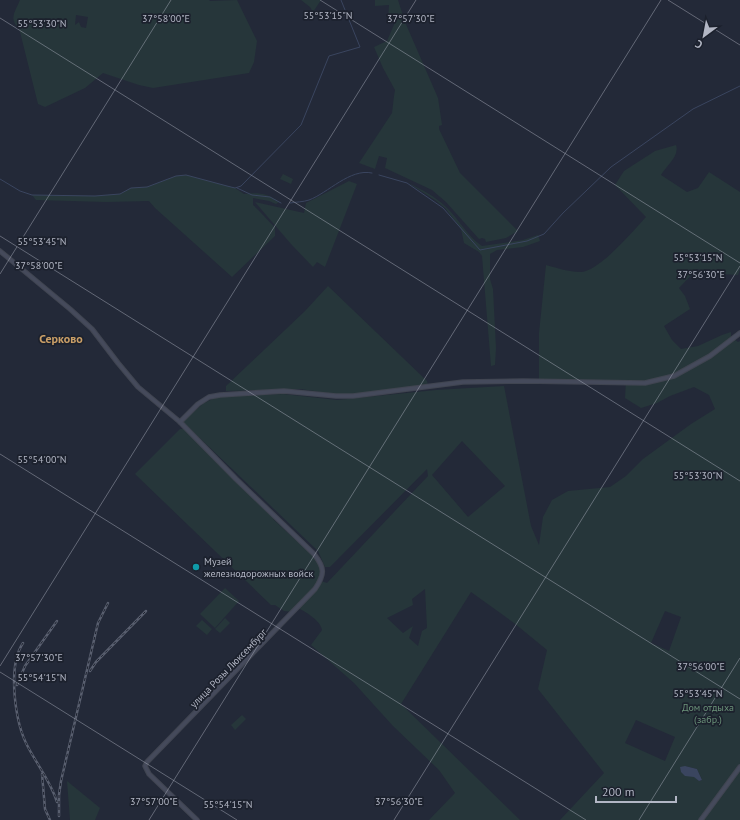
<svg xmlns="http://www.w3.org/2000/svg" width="740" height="820" viewBox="0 0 740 820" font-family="'PT Sans',sans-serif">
  <rect width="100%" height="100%" fill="#232938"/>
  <!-- green -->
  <g fill="#26363a" fill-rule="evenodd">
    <path d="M20,0H209L210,1L237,0L257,41L254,62L249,73L153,88L139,85L103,73L85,88L45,107L38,104L19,28C8,20 16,10 20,0ZM76,15L88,17L86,28L81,27L79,22L75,25Z"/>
    <path d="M301,0H321L313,12L310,7Z"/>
    <path d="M375,0H398L405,22L438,98L442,125L439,126V129L460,173L518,231L506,238L486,242L485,239L482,238L479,239L446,202L432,190L385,168L387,158L379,156L375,169L359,163L392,113L394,96L395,90L383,68L374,47L387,41L396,20L388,21L389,5L375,6Z"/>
    <path d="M676,145C680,156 666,166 661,175L687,192L698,188L709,172L740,192V269L738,275L722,274L697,269L679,288L685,296L690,309L664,326L672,340L681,349L698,346L722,335L731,332V337L738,342L740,341V820H560L604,773L538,689L547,650L514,623L471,592L401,704L520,820H429L455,793L439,770L393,726L354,683L311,645L322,630C321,621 306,612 298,608L293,612L284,611L275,605H271L135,474L180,429H186L272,517L274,520L313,556L322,568L321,581L327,583L428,476L427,469L330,567H325L318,551L184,423V420L204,403L217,397L283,394L337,400L436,390L504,386L531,526L539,545L543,517L552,500L568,491L610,487L626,476L643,459L691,424L715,409L709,395L694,387L670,396L657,403L641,408L625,398L626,380H539V333L546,265C557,268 569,272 580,272C598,273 634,230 646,217L615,185L624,171L655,151ZM462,441L505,486L468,517L432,475ZM425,589L427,628L422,631L418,646L409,638L413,626L403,633L387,618L413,605L412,599ZM665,611L681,617L669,651L651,643ZM636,720L675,737L665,761L625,743ZM685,766L697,769L702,780L699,781Z"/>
    <path d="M283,174L293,179L291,184L280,179Z"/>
    <path d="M186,175L235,188L244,194C256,192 269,193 279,202L276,204L269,201L253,198V205C261,212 267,220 275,227V236L232,277L155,208L149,201L106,202L36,200L32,195L95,196L120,194L131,188L147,187L176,176Z"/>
    <path d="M349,181L357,184L325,267L317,262L313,267L291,244L255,202L304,213L306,203Z"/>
    <path d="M408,183C421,189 436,197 446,207C459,219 467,236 482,246L523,240L538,235L540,241L523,247L497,250L490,254V279L493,289L496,348L495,365L491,366L482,256L479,252L464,243L461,229L445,208L435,200Z"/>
    <path d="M328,286L427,381L428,385L354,394H335L300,389L226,391V386L305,311Z"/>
    <path d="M225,588L239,601L215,628L200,614Z"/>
    <path d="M225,618L230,623L220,633L215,629Z"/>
    <path d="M202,620L212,629L207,635L196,626Z"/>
    <path d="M242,715L246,719L235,730L231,725Z"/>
    <path d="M67,781L100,808L95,820H70Z"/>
  </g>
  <!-- water -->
  <path fill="#3a455f" d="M685,766L697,769L702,780L699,781L694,777L685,776L681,772L680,767Z"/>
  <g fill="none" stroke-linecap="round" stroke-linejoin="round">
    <!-- stream -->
    <g stroke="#3a455f" stroke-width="1">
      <path d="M379,175L407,183L443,208L480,250L527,241L544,234L563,213L611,167L693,109L740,86"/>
      <path d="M0,179L20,191L32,195L95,196L120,194L131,188L147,187L176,176L186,175L227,186L235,188L241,186L301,125L329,56L360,47L341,0"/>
      <path d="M237,188L252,195L270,197L281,203"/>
      <path d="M290,203C296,202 303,202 309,200C328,193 350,168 372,173"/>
    </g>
    <!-- secondary casing -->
    <g stroke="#404551" stroke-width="5.5">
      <g id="secondary">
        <path d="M0,251L70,309L92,329L118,363L138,387L180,422L236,479L314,554C325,568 325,574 315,589L147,762L145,766L149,774L197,820"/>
        <path d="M180,422L198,404L209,397L220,395L284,391L336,396H353L463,382L523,381L645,383L674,376L710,356L740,333"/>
        <path d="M701,820L740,767"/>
      </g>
    </g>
    <!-- secondary -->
    <use href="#secondary" stroke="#454a5b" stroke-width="3.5"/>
    <!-- rail casing -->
    <g stroke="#595f6f" stroke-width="2.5">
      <g id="rail">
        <path d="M23,643C7,667 15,723 28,747C38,766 51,782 57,802"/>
        <path d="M90,671L96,662L146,611"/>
        <path d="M17,685L25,666L57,621"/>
        <path d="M42,774L45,809L50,820"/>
        <path d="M59,816V795L61,781L98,623L108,603"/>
      </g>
    </g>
    <!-- rail -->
    <use href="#rail" stroke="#1c212d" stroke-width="1" stroke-dasharray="3" stroke-linecap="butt"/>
  </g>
  <!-- ticks -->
  <path fill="none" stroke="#b2b6c4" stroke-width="1" stroke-opacity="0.45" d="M320,0L740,263M668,0L740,45M0,18L740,481M0,236L740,699M0,274L171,0M0,454L586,820M0,666L416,0M0,672L237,820M149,820L661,0M394,820L740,266M639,820L740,658"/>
  <!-- markers -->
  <circle fill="#0f9aa8" stroke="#1c212d" stroke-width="1.5" cx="196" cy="567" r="4"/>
  <g text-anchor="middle" stroke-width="3.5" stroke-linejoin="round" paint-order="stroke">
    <!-- poi labels -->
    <g font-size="10" fill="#b2b6c4" stroke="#1c212d" text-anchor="start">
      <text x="204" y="565">Музей<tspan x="204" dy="12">железнодорожных войск</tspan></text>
    </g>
    <!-- street labels -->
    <g font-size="10" fill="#b2b6c4" stroke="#1c212d">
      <text transform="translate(228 668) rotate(-46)" y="4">улица Розы Люксембург</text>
    </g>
    <!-- park labels -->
    <g font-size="10" fill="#6b9379" stroke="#1c212d">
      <text x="708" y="711">Дом отдыха<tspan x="708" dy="12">(забр.)</tspan></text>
    </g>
    <!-- quarter labels -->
    <g font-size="12" font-weight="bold" fill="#ca9f67" stroke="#1c212d">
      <text x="61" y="343">Серково</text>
    </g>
  </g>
  <g font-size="10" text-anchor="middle" fill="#b2b6c4" stroke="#1c212d" stroke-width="3.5" stroke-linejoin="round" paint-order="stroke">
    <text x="328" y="19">55°53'15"N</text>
    <text x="166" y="22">37°58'00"E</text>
    <text x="411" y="22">37°57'30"E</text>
    <text x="42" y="27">55°53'30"N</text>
    <text x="42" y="245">55°53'45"N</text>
    <text x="698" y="261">55°53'15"N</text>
    <text x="39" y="269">37°58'00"E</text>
    <text x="701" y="278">37°56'30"E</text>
    <text x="42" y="463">55°54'00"N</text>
    <text x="698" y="479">55°53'30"N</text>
    <text x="39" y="661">37°57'30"E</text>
    <text x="701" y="670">37°56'00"E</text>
    <text x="42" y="681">55°54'15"N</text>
    <text x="698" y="697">55°53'45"N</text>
    <text x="154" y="805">37°57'00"E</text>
    <text x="399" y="805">37°56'30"E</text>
    <text x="228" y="808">55°54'15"N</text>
  </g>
  <!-- north arrow -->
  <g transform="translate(704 36) rotate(212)" stroke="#1c212d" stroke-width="3" paint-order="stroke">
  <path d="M0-3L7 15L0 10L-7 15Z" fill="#b2b6c4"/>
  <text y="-6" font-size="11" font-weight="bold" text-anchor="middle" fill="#b2b6c4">С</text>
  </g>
  <!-- scale -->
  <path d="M596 796v6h80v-6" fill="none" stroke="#b2b6c4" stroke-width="2"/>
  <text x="602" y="796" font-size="12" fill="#b2b6c4" stroke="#1c212d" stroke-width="3" paint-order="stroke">200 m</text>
</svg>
